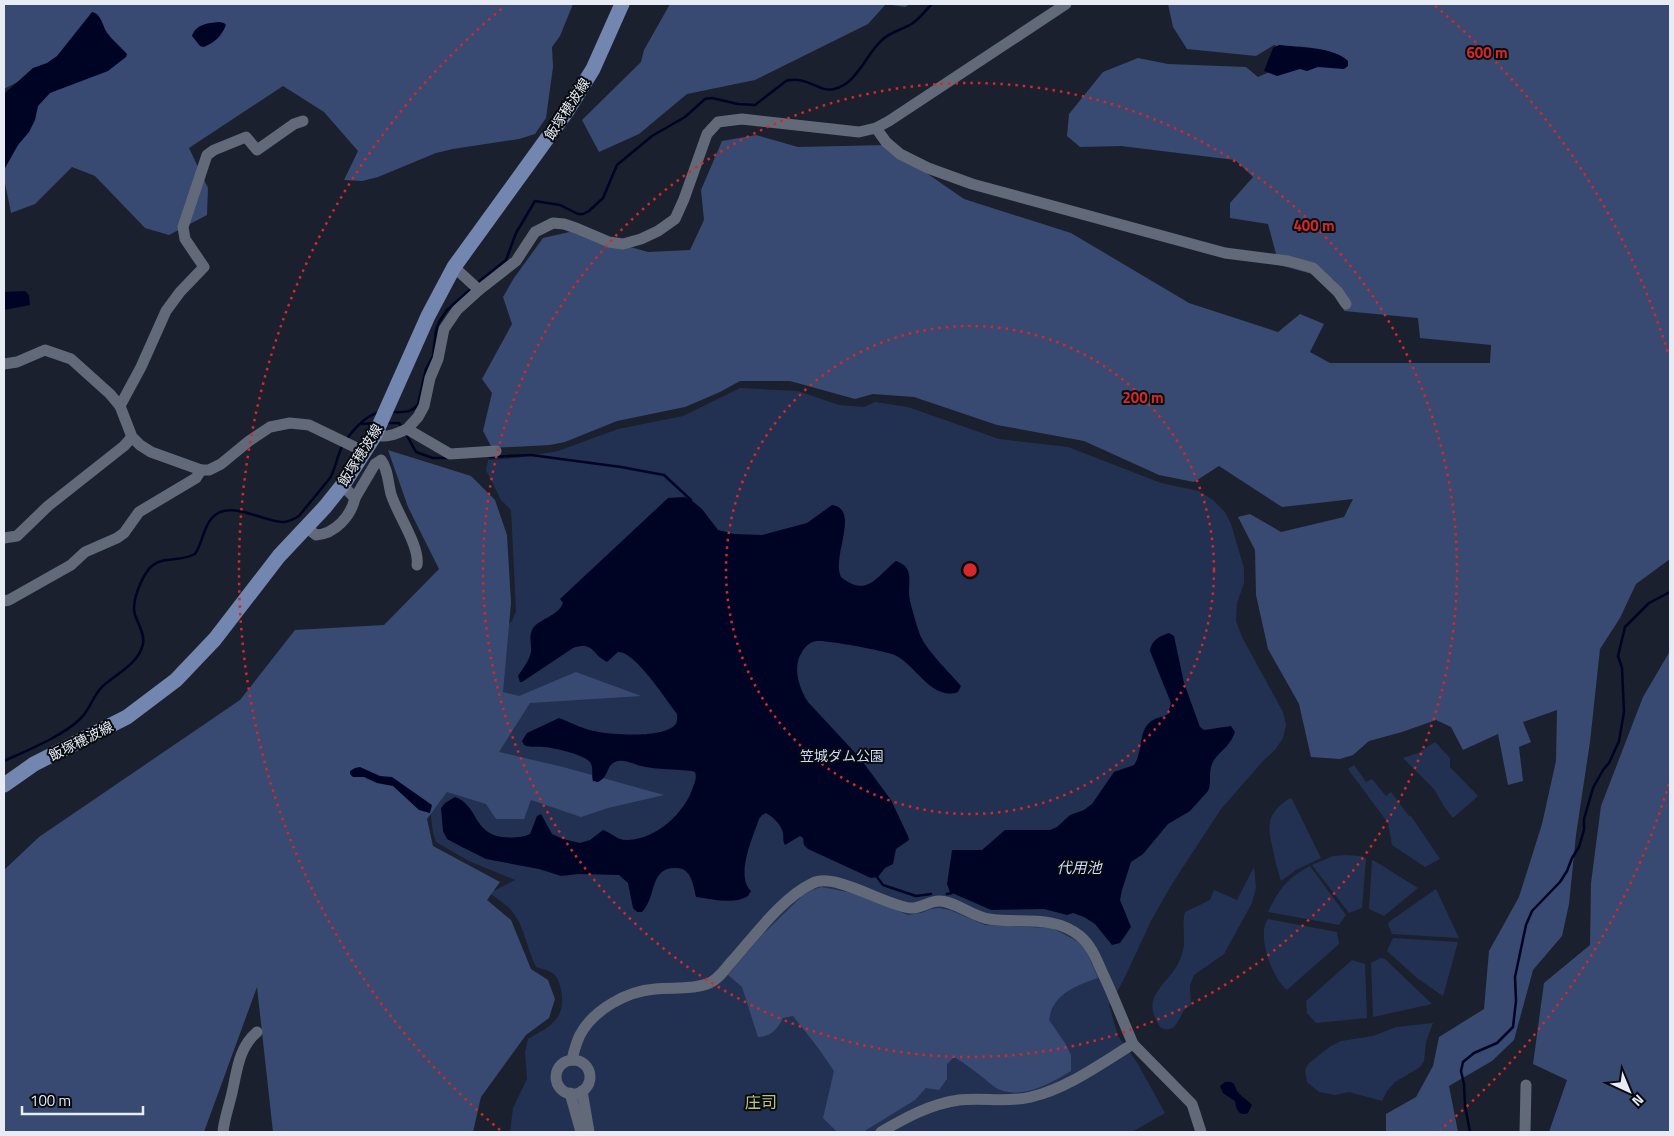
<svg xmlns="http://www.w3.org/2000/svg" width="1674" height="1136" viewBox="0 0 1674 1136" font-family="'Titillium Web','Noto Sans JP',sans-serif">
  <rect width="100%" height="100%" fill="#1a202d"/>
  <!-- green -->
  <g fill="#223151">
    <path d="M740,388L798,391L839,405L864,407L875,402L908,407L999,439L1068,447L1161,483L1199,491L1213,500L1225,512L1231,524L1244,568V583L1237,603L1236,621L1242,637L1283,712L1286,725L1283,738L1275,750L1263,761L1221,809L1172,884L1152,919L1123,981L1109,1005L1118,1036L1138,1064L1165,1113L1132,1132H510L513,1108L527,1079L525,1052L528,1039C538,1033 550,1028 557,1018C565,1008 563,983 554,974C549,970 542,969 536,967C527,950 525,927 512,911C506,904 497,899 490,893L515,880L469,861L436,842L433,833L427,783L503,630L512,621L516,611L511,510L501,500L486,470L488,460L516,458L558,451L618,429L683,416Z"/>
    <path d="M1435,742L1450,758V767L1478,796L1453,818L1445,808L1434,789L1403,758L1418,753Z"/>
    <path d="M1354,765L1366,782L1372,779L1386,796L1391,792L1409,816H1411L1440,859L1425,867L1392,845L1388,823L1348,769Z"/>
    <path d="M1290,798L1292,799L1321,858L1296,870L1281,881C1278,871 1275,861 1273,850C1267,825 1266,814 1290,798Z"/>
    <path d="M1346,855L1361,856L1366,859L1362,908L1349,913L1312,865L1333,856Z"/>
    <path d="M1373,860L1418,888L1384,916L1369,909L1372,861Z"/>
    <path d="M1310,866L1346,915L1339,925L1268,912C1279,889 1287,878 1310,866Z"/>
    <path d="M1254,867L1256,888L1252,903L1224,954L1194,975L1190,985L1191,1005C1189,1007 1186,1008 1184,1010C1179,1019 1175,1034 1161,1028C1136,993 1173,985 1182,954C1187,940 1181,926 1185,912L1210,900L1214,890L1237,900Z"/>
    <path d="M1436,889L1459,938L1392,934L1388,924L1390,921Z"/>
    <path d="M1268,919L1337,932L1339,944L1287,990C1272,979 1256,934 1268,919Z"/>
    <path d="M1393,938L1458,942L1443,996L1417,978L1387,951Z"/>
    <path d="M1381,958L1385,959L1432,1004L1373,1017L1371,963Z"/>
    <path d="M1352,960L1365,964L1367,1018L1316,1023L1307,1013L1306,1001Z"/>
    <path d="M1433,1023L1426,1042L1424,1061L1420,1067L1395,1082L1387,1091L1382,1101L1349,1092L1335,1095L1319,1092L1307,1082L1305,1070L1309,1063L1331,1046L1341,1041L1373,1036L1396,1027Z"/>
  </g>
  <!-- forest -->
  <g fill="#384a72">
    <path d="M4,4H573L560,36L552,47L553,67L546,118L535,134L519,139L453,149L436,153L378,177L362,181L344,180L358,151L324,112L283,86L189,148L208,188L207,215L169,235L145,228L95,176L72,167L35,204L11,213L4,178V161L50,65L4,89Z"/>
    <path d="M670,4H910L905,7L886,4L868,24L755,80L687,94L639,134L599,152L582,120L641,62L644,50Z"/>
    <path d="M1168,4H1670V559L1636,584L1620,618L1600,649L1590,742L1576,835L1569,904L1562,936L1533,970L1514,1040L1492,1061L1449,1086L1458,1132H1386V1114L1416,1097L1433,1066L1439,1037L1484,1009L1489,951L1519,897L1542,824L1556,761L1557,710L1523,722L1531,742L1519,747L1523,781L1508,785L1498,734L1463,750L1451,727L1436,720L1402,732L1369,741L1353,755L1340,759L1311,757L1299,704L1268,649L1256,595L1255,550L1238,517L1250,514L1281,532L1344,517L1353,499L1282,507L1219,466L1194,482L1159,475L1084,441L997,425L914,397L873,394L855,399L790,381H740L720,392L685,407L617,421L565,442L550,445L492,448L483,431L492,393L482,379L512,324L503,297L514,278L543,238L574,231L648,252L690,250L704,220L701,190L722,141L756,135L798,147L886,145L964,199L1071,233L1189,303L1278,332L1300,314L1324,324L1310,352L1330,363H1490L1491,345L1420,338L1418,318L1344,311L1334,280L1279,265L1268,224L1230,218V203L1253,177L1235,160L1121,146L1080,147L1067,136L1069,114L1103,72L1138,58L1168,64L1246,67L1258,77L1272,71L1318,60L1274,45L1256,56L1187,49L1173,27Z"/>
    <path d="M388,450L471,476L495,500L507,535L511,603L503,692L519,696L576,672L641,696L530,703L499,752L563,767L664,795L608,808L581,817L531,800L524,819H496L486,804L447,792L427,819L433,846L500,882L487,900L511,920L531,969L548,980L555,999L549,1018L526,1035L481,1097L473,1132H273L257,987L204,1132H4V870L39,837L240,700L295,630L384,625L439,569L408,507Z"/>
    <path d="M1670,651V1132H1549L1567,1080L1533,1064L1544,983L1590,945L1591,883L1601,806L1643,697Z"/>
    <path d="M821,887L859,894L908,915L921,913L931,909L939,908L950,910L985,925L1052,928L1079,942L1086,950L1098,978C1083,983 1063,990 1054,1005C1051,1009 1050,1015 1049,1020L1065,1043L1071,1055V1071C1051,1083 1022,1100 998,1089C994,1087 990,1083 986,1080C976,1072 966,1064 954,1057L947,1064V1079L939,1090L926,1088L915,1100L863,1132H837L823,1118L834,1071L819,1049L793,1016L783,1018C778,1029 770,1037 758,1037L742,987L728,975L761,936L802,896L812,890Z"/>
  </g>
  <!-- water -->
  <g fill="#000424">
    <path d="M92,12C102,14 102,26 108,34C113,41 121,47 127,54L126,57L108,71L50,93L38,106L35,120L29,132L18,145L4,170V94L33,68L47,63L57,56Z"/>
    <path d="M219,22L224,23L226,25C221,37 215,42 204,47L200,46L192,36C196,24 208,23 219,22Z"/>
    <path d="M1279,45C1297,47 1335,47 1348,61V66L1344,69L1318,67L1307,71L1300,69L1277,76L1264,71L1273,48Z"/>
    <path d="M25,291L29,295L30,305L4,310V292Z"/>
    <path d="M684,497L691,500L702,509L718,530L734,534L762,535L807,523L832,505C861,509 831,557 841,577C867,598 876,577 896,561C917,568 906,585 910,601C913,612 916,624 920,635C927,651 950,673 961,686L958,692C931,702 914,661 892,654C880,650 827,640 817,641C810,642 805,646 802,652C792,667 799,688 808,702L860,758L891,800L908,836L909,840L896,849L893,864L885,868L878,877L871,878L808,849L804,845L803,838L800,836L785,845C782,840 784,838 783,833C781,824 773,817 766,813L762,815L759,819C753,837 735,876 751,891L748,896C734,905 712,899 696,897C693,884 691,867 675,868C649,868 657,897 642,912H637L633,908L628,883L619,875L578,874L561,876L539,869L486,859L460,846L447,839L443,831L441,808L445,803L455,797C478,805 473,833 502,837C511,838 522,838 530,834L537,816L541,814L552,834L563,839L580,843L590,840L603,830C612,833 618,841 628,840C656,839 685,813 693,787C695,782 697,778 695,772L692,771C676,769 658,770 641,766C633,764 623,758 615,762C606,766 609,777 598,782L593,781C591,775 594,767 590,762C583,754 554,748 544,747C537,746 531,748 524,745L522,741L527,733L559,718C572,723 585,730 599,732C616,735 663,738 675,725C678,721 677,718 677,714C666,700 635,651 618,652L607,662C592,655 594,641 573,648L522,682H520L518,676C523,668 529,661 531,652C532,644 528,636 533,628C541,618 558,616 563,603L560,599L668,498Z"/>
    <path d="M1169,633L1174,636L1184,683L1200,727L1204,730L1231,726L1235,732C1229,749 1218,751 1212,764C1208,773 1212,783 1208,791L1190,811L1168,824L1143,854L1131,862L1122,890L1120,900L1131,927L1120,943L1112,945L1095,924L1084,917L1073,913L1067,915L1044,909L991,910L950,892L947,884L952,850H982L1005,830H1050L1057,827L1070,815L1084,810L1092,804L1114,772L1134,765C1143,752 1138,734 1149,723C1155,717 1162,718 1168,714L1171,703L1150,651C1151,640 1160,636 1169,633Z"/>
    <path d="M360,767L380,776L392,777L432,805L430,813L419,810L393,786L377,783L364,777H353L350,774V771L355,768Z"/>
    <path d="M1225,1082C1228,1082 1230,1081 1233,1083C1236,1086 1236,1092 1240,1094C1244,1099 1248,1100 1252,1105L1248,1113C1239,1117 1236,1109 1235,1101L1223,1093L1220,1086Z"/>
  </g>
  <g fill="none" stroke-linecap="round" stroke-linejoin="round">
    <!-- stream -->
    <g stroke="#000424" stroke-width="2.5">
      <path d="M476,284L506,260L516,233L535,201L560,205L578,214H583L589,211L603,198L617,165L652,136L685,117L705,99L712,98L738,104L755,105L786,81C807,75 819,93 834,89C857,84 866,54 882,40C891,31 903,30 913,23C920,18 926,10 932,4"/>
      <path d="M390,412C400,412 412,414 418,404L426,369L433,356L436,331L439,322L447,310L472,288"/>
      <path d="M387,423H399L402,428"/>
      <path d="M362,424L374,423"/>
      <path d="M405,432L416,452L433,458H447"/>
      <path d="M346,440C354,429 366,415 380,412"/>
      <path d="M490,457L531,455L621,467L664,475L691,500"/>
      <path d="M4,761C26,751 63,736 80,719C91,709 93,694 104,685C118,673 139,663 143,644C145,634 138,624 135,615C131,602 141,579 149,569C160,555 179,563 195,554C202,544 203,529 211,519C228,497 264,523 285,522C290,521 294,519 299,516L330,478C336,468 337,455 343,445"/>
      <path d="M877,877L883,885L916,896L931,894"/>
      <path d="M947,894L952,893"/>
      <path d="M1470,1132L1465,1106L1464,1084L1461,1071L1463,1062L1474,1053L1497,1043L1513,1027L1516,1001L1515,977L1526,925L1532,911L1560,882L1567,871L1572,858L1579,847L1584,830V819L1593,788L1603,770L1609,763L1619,741L1624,712L1622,668L1618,656L1625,627L1649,603L1670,592"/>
    </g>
    <!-- minor -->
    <g stroke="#626978" stroke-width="11">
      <path d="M876,128L886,142L900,154L928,168L972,184L1225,253L1288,261L1313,268L1338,292L1346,304"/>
      <path d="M454,267L479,290L516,261L535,232L553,223L564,224L576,228L609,242L623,244L641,239L658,231L675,219L684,199L707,134L718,122L742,119L859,132L876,128L889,121L1066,4"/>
      <path d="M4,364L17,362L45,350L71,359L110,394L120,406L132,437L140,445L151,452L201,470H209L221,464L249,441L270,427L290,423L309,425L365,452"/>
      <path d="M120,406L141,367L166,311L180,292L204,267L185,239L183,227L207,155L214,150L246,137L257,150L294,124L303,121"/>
      <path d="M407,429L418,417L424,406L430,378L438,359L444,329L457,310L479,290"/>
      <path d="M375,435C387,438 396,434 407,429L450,454L496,451"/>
      <path d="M355,498L375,464L381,460C388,469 388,483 391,494C397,514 420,546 417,565"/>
      <path d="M306,527L316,535C335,534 351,516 355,498L342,485"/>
      <path d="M4,538L17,536L48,506L124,446L132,437"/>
      <path d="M4,601L9,600L71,565L85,552L117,538L124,533L139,512L196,478L201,470"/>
      <path d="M572,1060C574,1051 576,1043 580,1035C593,1010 627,991 655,989C671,987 691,990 707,984C719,980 726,967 734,959C756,934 783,897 813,883C835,872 886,906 910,908C920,909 929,901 939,901C955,901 973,917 989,919C1019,924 1053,914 1080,936C1092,946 1097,961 1103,974C1114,997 1123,1021 1133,1044"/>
      <circle cx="573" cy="1077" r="17"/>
      <path d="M582,1091L589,1132"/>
      <path d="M570,1093L581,1132"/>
      <path d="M223,1132C224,1120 228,1109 231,1097C237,1074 237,1049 257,1032"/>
      <path d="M881,1132C905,1118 930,1104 959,1100C982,1097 1007,1103 1031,1097C1068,1088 1100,1064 1133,1044L1192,1104L1201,1132"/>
      <path d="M1525,1132L1526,1085"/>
    </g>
    <!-- major -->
    <path stroke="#7286b0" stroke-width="15" d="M4,785L34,764L127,717L176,680L215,639L279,556L325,507L345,482L375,435L428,316L454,267L567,111L593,69L622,4"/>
  </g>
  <!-- distance rings -->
  <g fill="none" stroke="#d62828" stroke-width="2.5" stroke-dasharray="2.5 5">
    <circle cx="970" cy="570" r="244"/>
    <circle cx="970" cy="570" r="487"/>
    <path d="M1669 784A731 731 0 0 1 1440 1130M500 1130A731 731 0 0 1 505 6M1435 6A731 731 0 0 1 1669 356"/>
  </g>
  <g text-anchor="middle" stroke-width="4" stroke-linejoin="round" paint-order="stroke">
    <!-- street labels -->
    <g font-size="14" fill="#e6ebf4" stroke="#070a0f">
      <text transform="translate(567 109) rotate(-57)" y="5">飯塚穂波線</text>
      <text transform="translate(360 455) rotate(-58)" y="5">飯塚穂波線</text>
      <text transform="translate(81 741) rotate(-27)" y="5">飯塚穂波線</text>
    </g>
    <!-- park labels -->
    <g font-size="14" fill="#cedbf7" stroke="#070a0f">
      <text x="842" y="761">笠城ダム公園</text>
    </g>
    <!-- water labels -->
    <g font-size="15" font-style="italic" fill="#cfdcf8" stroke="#070a0f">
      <text x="1079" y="873">代用池</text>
    </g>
    <!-- quarter labels -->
    <g font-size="16" fill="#bcc67a" stroke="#070a0f">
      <text x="761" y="1108">庄司</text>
    </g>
  </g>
  <circle cx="970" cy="570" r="8" fill="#d62828" stroke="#070a0f" stroke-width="2.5"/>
  <g font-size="15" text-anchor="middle" font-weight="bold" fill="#d62828" stroke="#070a0f" stroke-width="4" stroke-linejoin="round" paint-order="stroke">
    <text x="1487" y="58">600 m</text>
    <text x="1314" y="231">400 m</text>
    <text x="1143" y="403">200 m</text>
  </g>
  <!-- border -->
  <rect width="1674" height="1136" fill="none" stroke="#e6ebf4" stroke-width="10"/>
  <!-- north arrow -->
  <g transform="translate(1629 1091) rotate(136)" stroke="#070a0f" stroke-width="4" paint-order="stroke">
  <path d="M0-4L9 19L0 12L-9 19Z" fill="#e6ebf4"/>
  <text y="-8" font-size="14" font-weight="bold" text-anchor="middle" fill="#e6ebf4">N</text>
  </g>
  <!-- scale -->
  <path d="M22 1106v8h121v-8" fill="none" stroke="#e6ebf4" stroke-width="2.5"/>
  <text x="30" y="1106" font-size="15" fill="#e6ebf4" stroke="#070a0f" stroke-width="4" paint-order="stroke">100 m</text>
</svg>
